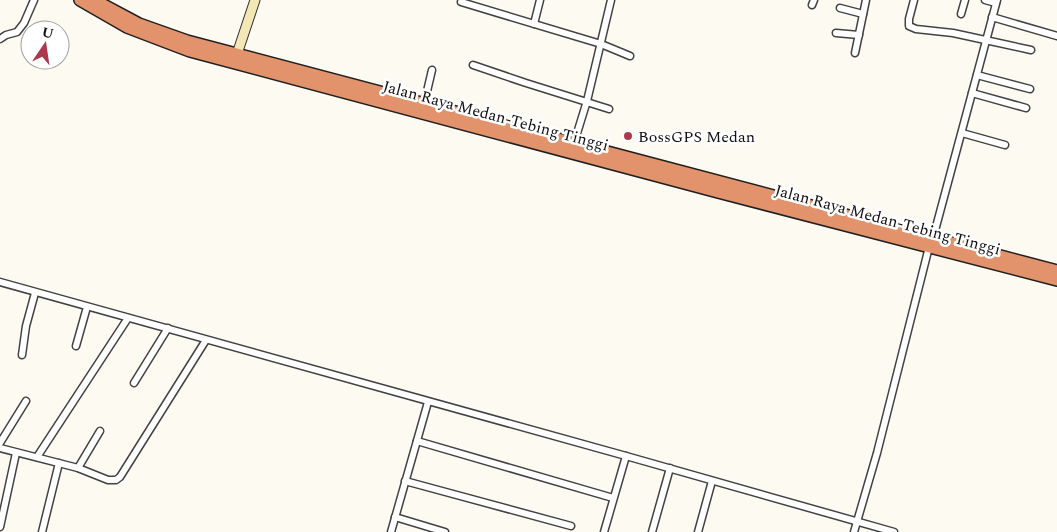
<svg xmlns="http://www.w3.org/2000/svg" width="1057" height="532" viewBox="0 0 1057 532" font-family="Spectral,serif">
  <rect width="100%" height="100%" fill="#fdfaf2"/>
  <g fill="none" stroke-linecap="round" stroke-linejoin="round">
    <!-- street casing -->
    <g stroke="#424242" stroke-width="9">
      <g id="street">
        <path d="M914,0L909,19V26L916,29L953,33L1031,50"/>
        <path d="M985,0L996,3"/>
        <path d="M461,2L601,44L630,56"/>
        <path d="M812,5L814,0"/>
        <path d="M840,8L863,14"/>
        <path d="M961,14L965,0"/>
        <path d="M992,17L1057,36"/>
        <path d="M534,24L540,0"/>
        <path d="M836,33L859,35"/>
        <path d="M0,39L6,35L17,32L24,23L34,0"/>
        <path d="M855,53L866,0"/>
        <path d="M473,65L526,83L609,109"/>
        <path d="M977,75L1030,89"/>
        <path d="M972,93L1026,108"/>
        <path d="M424,104L432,70"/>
        <path d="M962,133L1005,145"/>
        <path d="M574,143L587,101L611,0"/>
        <path d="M933,238L997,0"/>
        <path d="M0,282L626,456L894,532"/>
        <path d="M76,346L87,307"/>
        <path d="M22,355L26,326L35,293"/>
        <path d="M134,383L168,328"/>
        <path d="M417,441L613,498"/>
        <path d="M0,443L26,401"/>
        <path d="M0,448L78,468L108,480H116L120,477L206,340"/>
        <path d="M37,457L128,318"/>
        <path d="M78,468L100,431"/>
        <path d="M405,481L571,526"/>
        <path d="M395,517L445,532"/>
        <path d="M0,527L16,453"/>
        <path d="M42,532L59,463"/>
        <path d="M391,532L428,402"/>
        <path d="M604,532L626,456"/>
        <path d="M652,532L670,468"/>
        <path d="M698,532L712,481"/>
        <path d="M854,532L877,453L929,247"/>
      </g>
    </g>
    <!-- secondary casing -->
    <g stroke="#313131" stroke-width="11">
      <path id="secondary" d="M237,54L255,0"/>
    </g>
    <!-- highway casing -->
    <g stroke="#202020" stroke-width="14">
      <g id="highway">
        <path d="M80,0L127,27L190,51L718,192L1057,280"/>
        <path d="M94,0L139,24L187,41L1057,271"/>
      </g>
    </g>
    <!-- street -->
    <use href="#street" stroke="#fff" stroke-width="6"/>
    <!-- secondary -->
    <use href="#secondary" stroke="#f5e6b5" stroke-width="9"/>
    <!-- highway -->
    <use href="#highway" stroke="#e2936c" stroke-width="11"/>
  </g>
  <!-- markers -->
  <circle fill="#ad384c" stroke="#fff" stroke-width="2" cx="628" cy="136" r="5"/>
  <g text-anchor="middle" stroke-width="5" stroke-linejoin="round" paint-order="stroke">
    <!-- street labels -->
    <g font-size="16" fill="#0f0f0f" stroke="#fff">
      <text transform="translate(496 115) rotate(15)" y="6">Jalan Raya Medan-Tebing Tinggi</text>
      <text transform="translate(888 219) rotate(15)" y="6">Jalan Raya Medan-Tebing Tinggi</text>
    </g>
    <!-- poi labels -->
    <g font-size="16" fill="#0f0f0f" stroke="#fff" text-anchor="start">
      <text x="638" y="142">BossGPS Medan</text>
    </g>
  </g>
  <!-- north arrow -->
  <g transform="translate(45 45) rotate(13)"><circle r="24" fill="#ffffff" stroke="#9f9f9f"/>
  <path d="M0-4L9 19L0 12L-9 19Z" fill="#ad384c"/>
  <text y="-8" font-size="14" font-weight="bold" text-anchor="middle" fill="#0f0f0f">U</text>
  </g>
</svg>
